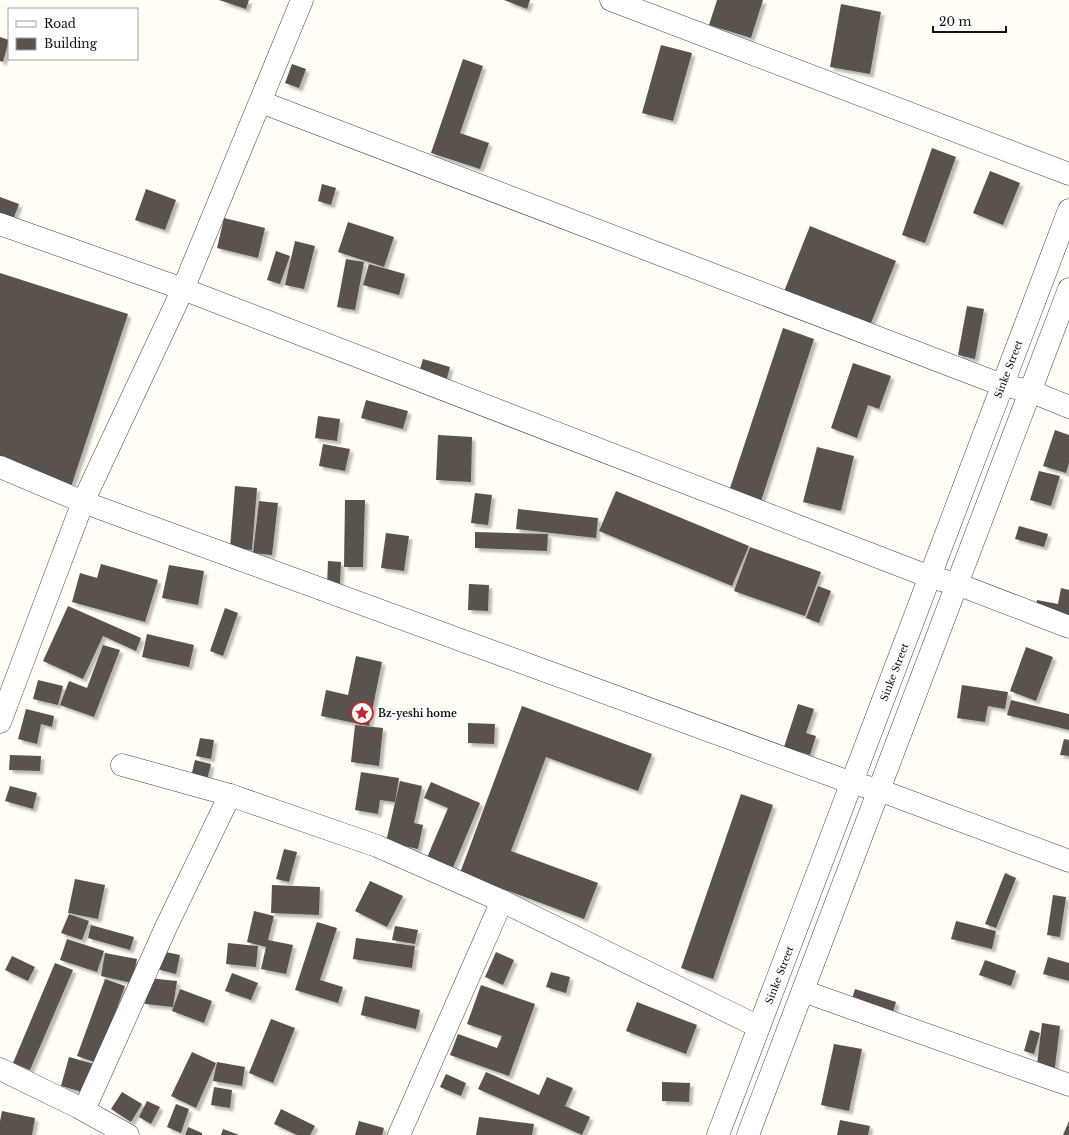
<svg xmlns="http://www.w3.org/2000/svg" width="1069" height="1135" viewBox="0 0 1069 1135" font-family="'Libre Baskerville',serif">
  <defs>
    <filter id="shadow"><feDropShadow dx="3.5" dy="3.5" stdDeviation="1" flood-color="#0004"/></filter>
  </defs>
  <rect width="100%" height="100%" fill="#fffdf5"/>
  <!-- building -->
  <g fill="#5a524d" filter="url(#shadow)">
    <path d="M219,0H249L246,9Z"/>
    <path d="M504,0H530L527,9Z"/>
    <path d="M717,0H763L751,38L709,25Z"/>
    <path d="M841,4L881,12L870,74L830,67Z"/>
    <path d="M0,37L9,40L3,62L0,61Z"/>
    <path d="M661,45L692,53L673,121L642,113Z"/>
    <path d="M463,59L483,66L460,133L489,143L480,169L431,153Z"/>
    <path d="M292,64L306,69L299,88L285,83Z"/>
    <path d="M932,148L956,157L925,243L902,235Z"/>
    <path d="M990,171L1020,183L1003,225L973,213Z"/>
    <path d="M322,184L336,188L331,205L318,201Z"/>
    <path d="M146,189L176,200L165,230L135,220Z"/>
    <path d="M0,197L19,204L8,233L0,230Z"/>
    <path d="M224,218L265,228L258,258L217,248Z"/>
    <path d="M348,222L394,237L384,267L338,252Z"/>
    <path d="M810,226L896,261L869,328L783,294Z"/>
    <path d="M295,241L315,246L304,289L285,285Z"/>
    <path d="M276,251L290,256L280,284L267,280Z"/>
    <path d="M346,259L364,262L355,310L337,307Z"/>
    <path d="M369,264L405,274L399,295L363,285Z"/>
    <path d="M0,273L128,314L71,487L0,464Z"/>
    <path d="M967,306L984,309L975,359L958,355Z"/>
    <path d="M783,328L814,339L761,501L729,491Z"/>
    <path d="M423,359L450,367L445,385L417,378Z"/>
    <path d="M853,363L891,376L879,409L868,405L857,438L831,428Z"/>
    <path d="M366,400L408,411L403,429L361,418Z"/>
    <path d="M318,416L340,419L337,441L315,438Z"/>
    <path d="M1055,430L1069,435V463L1066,473L1043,466Z"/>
    <path d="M438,435L472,437L471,482L436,480Z"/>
    <path d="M323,444L350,449L345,471L319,466Z"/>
    <path d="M817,447L854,456L841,511L803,502Z"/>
    <path d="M1039,471L1060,476L1051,506L1030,500Z"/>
    <path d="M235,486L257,488L252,550L230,548Z"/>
    <path d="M616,491L749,546L732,586L599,531Z"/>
    <path d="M475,493L492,495L488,525L471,523Z"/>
    <path d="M345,500H365L363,567H344Z"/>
    <path d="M259,501L278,503L272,555L253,553Z"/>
    <path d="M518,509L598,518L596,538L516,529Z"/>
    <path d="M1019,526L1048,534L1044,547L1015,539Z"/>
    <path d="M475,532L548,534L547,551L475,548Z"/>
    <path d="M386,533L409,536L404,571L381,568Z"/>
    <path d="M750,547L821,572L805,616L734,591Z"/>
    <path d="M328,561L341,562L340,585H327Z"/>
    <path d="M101,564L158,580L145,622L72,602L80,573L97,578Z"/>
    <path d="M169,565L204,571L198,605L162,598Z"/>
    <path d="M469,584L489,585L488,611L468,610Z"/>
    <path d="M818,586L831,591L819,623L806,618Z"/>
    <path d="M1061,588L1069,590V628L1033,621L1037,600L1058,604Z"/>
    <path d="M68,606L141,638L136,651L103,636L83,679L43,661Z"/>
    <path d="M225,608L238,613L223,656L210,651Z"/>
    <path d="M147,634L194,645L189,667L142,657Z"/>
    <path d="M103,645L120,650L94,717L60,705L69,681L87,688Z"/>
    <path d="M1026,647L1053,657L1036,701L1010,691Z"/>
    <path d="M356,656L382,662L369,726L321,716L326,690L348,695Z"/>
    <path d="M38,680L63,686L58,705L33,699Z"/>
    <path d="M962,685L1008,692L1005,709L988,706L985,722L957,718Z"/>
    <path d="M1011,700L1069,714V730L1007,715Z"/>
    <path d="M798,704L814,709L806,733L816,736L810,755L784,747Z"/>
    <path d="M522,706L652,754L638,791L546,757L511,851L598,883L584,919L460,873Z"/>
    <path d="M26,709L54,716L52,727L41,724L37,744L18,739Z"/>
    <path d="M468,723L495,724L494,744L468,743Z"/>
    <path d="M355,725L383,728L379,766L351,762Z"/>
    <path d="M200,738L214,740L211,759L196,756Z"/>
    <path d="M1064,739L1069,740V756L1060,755Z"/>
    <path d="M10,755L41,756L40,771L9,770Z"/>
    <path d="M195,760L211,764L206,784L190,781Z"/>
    <path d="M361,772L399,778L395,802L380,800L378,814L355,810Z"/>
    <path d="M400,781L422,786L414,823L423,825L418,849L386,842Z"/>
    <path d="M431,782L480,803L452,870L426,860L448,808L424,798Z"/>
    <path d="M10,786L37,793L33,809L5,801Z"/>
    <path d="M741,794L773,805L713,979L681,968Z"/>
    <path d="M284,849L297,852L289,882L276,879Z"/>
    <path d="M1005,873L1016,878L996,928L985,924Z"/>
    <path d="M75,879L105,885L98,919L68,913Z"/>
    <path d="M370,881L403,896L387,927L355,911Z"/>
    <path d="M272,885L320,887L319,915L271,913Z"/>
    <path d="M1053,895L1066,897L1060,937L1047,935Z"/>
    <path d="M254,911L274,916L268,940L293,945L286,974L261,969L266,947L247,942Z"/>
    <path d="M69,914L89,921L82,940L61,933Z"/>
    <path d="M956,921L996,931L992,949L951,939Z"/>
    <path d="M317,922L337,928L320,980L343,987L338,1003L295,990Z"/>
    <path d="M91,925L134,937L130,950L88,938Z"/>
    <path d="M395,926L418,930L415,944L392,940Z"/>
    <path d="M356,938L415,946L412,968L353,959Z"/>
    <path d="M67,939L104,951L97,972L60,960Z"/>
    <path d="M228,943L258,946L256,967L226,964Z"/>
    <path d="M161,951L180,955L176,974L157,969Z"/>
    <path d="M496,952L514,960L503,985L485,977Z"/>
    <path d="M105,953L137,959L132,983L101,976Z"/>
    <path d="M12,956L35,967L28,981L5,970Z"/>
    <path d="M1048,957L1069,963V981L1043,974Z"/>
    <path d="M985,960L1016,971L1011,986L979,975Z"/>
    <path d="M55,963L73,970L30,1070L13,1063Z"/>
    <path d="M551,972L570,977L566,993L546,987Z"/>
    <path d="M232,973L258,983L251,1000L225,991Z"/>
    <path d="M148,978L177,981L173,1007L145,1004Z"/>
    <path d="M105,979L125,986L97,1063L77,1056Z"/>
    <path d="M481,985L535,1004L509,1076L450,1055L458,1034L497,1048L502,1036L467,1024Z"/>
    <path d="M180,989L212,1001L204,1023L172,1011Z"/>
    <path d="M855,989L896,1002L890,1021L849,1008Z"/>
    <path d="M365,996L420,1010L416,1029L361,1015Z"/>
    <path d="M637,1002L697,1025L686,1054L626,1031Z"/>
    <path d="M271,1019L295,1028L273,1083L249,1073Z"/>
    <path d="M1042,1023L1060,1026L1054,1075L1036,1073Z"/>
    <path d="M1030,1030L1040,1033L1034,1054L1024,1051Z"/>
    <path d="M834,1044L862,1049L849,1111L821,1105Z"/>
    <path d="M192,1052L216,1063L196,1108L171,1096Z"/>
    <path d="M69,1057L94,1064L86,1093L61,1086Z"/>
    <path d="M217,1062L245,1067L242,1086L213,1081Z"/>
    <path d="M486,1072L539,1095L547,1077L573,1088L565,1106L590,1117L582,1135L478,1089Z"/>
    <path d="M446,1074L466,1083L461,1096L440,1087Z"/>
    <path d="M662,1082L690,1083L689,1102L662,1101Z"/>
    <path d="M214,1087L232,1090L230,1108L211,1105Z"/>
    <path d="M122,1092L142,1104L131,1122L111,1109Z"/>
    <path d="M147,1101L160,1107L151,1124L139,1117Z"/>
    <path d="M176,1104L189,1109L181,1133L167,1127Z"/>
    <path d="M281,1109L315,1126L310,1135H297L274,1124Z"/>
    <path d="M2,1111L35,1118L32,1135H0V1121Z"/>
    <path d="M479,1117L534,1124L532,1135H476Z"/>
    <path d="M840,1120L870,1126L868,1135H837Z"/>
    <path d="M359,1121L384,1128L382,1135H355Z"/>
    <path d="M1069,1121V1135H1063Z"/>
    <path d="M188,1127L202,1133V1135H185Z"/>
    <path d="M223,1129L239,1135H221Z"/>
  </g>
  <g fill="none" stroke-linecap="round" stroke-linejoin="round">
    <!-- minor casing -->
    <g stroke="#444" stroke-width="23">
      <g id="minor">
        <path d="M611,0L1069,174"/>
        <path d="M261,102L1002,385L1030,391L1069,407"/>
        <path d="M0,224L183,289L930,577L957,584L1069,627"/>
        <path d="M0,467L83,502L852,783L879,790L1069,861"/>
        <path d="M122,765L230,795L377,846L502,901L759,1027"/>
        <path d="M803,991L1069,1085"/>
        <path d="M84,1110L167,925L230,795"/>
        <path d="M399,1135L502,901"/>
      </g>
    </g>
    <!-- tertiary casing -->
    <g stroke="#444" stroke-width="23">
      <g id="tertiary">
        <path d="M0,722L83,502L183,289L302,0"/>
        <path d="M0,1069L78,1107L128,1135"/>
        <path d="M718,1135L1069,210"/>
        <path d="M748,1135L1069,289"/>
      </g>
    </g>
    <!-- minor -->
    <use href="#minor" stroke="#fff" stroke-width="22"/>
    <!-- tertiary -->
    <use href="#tertiary" stroke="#fff" stroke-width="22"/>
  </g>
  <!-- icons -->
  <defs>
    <g id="sight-ring" transform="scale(1.15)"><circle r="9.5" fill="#fff" stroke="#c4262e" stroke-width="1.5"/><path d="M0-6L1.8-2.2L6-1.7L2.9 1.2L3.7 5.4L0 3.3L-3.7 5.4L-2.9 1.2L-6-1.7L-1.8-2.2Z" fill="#c4262e"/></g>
  </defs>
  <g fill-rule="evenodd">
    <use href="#sight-ring" x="362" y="713"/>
  </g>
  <g text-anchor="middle" stroke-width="4" stroke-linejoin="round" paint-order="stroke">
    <!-- street labels -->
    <g font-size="10" fill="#111" stroke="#fff">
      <text transform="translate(1008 369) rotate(-69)" y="4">Sinke Street</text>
      <text transform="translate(894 672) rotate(-69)" y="4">Sinke Street</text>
      <text transform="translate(779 975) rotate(-69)" y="4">Sinke Street</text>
    </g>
    <!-- poi labels -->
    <g font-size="10" font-weight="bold" fill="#111" stroke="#fff" text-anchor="start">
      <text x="378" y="717">Bz-yeshi home</text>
    </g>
  </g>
  <!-- legend -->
  <rect x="8" y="8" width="130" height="52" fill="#ffffff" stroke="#a0a0a0"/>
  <rect x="16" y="21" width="20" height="6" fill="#ffffff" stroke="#a0a0a0"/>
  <text x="44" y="28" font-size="12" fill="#111111">Road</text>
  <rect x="16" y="38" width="20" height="12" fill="#5a524d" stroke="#a0a0a0"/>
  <text x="44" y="48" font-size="12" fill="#111111">Building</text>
  <!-- scale -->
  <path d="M933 26v6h73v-6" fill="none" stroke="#111111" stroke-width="2"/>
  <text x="939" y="26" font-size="12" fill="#111111" stroke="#ffffff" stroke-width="3" paint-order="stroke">20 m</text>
</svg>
